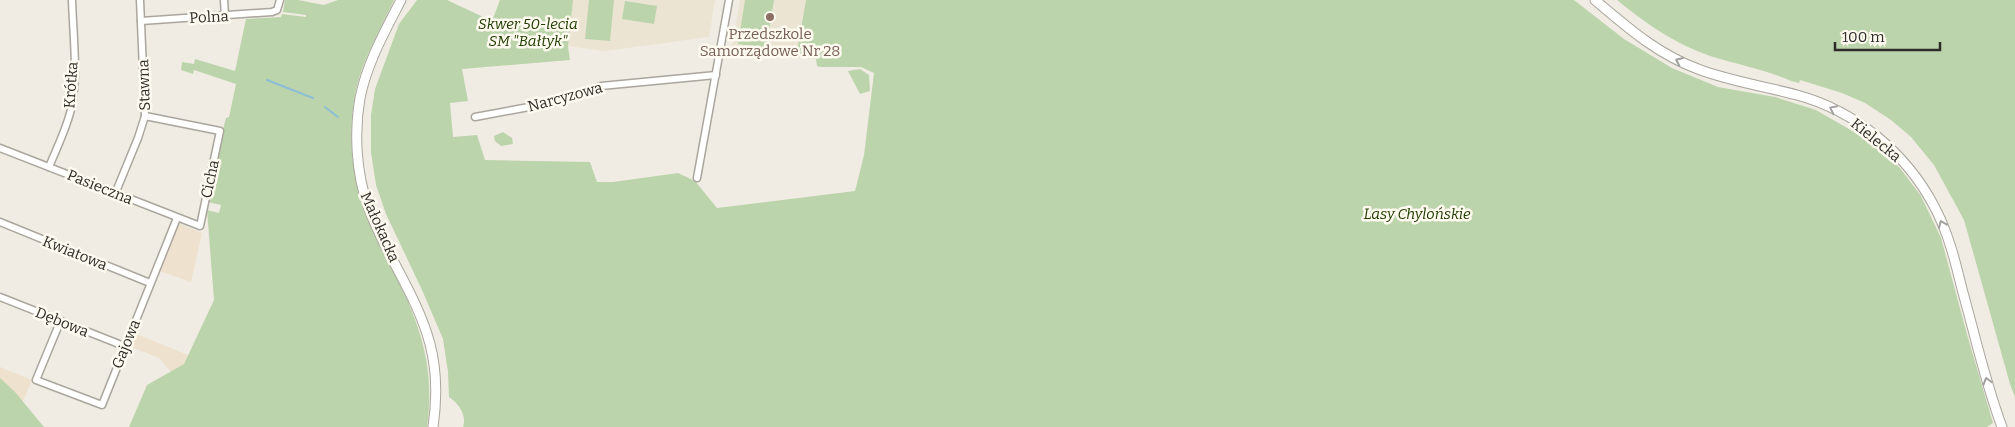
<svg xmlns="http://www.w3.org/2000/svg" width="2015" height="427" viewBox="0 0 2015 427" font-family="Bitter,serif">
  <rect width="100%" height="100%" fill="#f0ece3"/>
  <!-- built -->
  <g fill="#ebe4d3">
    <path d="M573,0H715L709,37L605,51L568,46Z"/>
    <path d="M740,0H806L796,57L732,46Z"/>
  </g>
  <!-- industrial -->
  <g fill="#eee1cd">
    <path d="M179,224L202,233L191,282L160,271Z"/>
    <path d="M134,333L188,355L184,364L171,372L159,358L129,346Z"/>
    <path d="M0,367L32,380L23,401L22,402L0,378Z"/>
  </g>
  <!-- green -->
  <g fill="#bcd4ac">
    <path d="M285,0H298L324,5L338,0H394C380,30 361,62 355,95C348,132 351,176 365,212C371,229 380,244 388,260C417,317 436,361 427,427H129L147,385L184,364L214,300L207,210L219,213L221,205L208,202L223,129L226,118L229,117L236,84L194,70L193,74L181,70L182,62L194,64L195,59L235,71L246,19L281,17L282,14L306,17V15L283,12Z"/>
    <path d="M417,0H447L492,21L500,0H573L568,46L570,60L462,69L468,101L450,103L453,137L477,135L485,160L590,162L597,182H613L678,173L695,181L717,208L855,191L864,155L874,73L861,67H820L817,66L816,59L796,57L806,0H1574L1624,39L1672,68L1718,87L1775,97L1816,110L1868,140L1900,168L1921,196L1941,238L1968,338L1993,423L1987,427H463C467,415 459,404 449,397L448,372L443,339L422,290L386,214L376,185L371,152V115L375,89L399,24Z"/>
    <path d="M589,0H614L610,41L585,39Z"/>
    <path d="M745,0H774L766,48L738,44Z"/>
    <path d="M1617,0H2015V397L2010,384L1964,220L1934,165L1911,137L1891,120L1865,103L1842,93L1800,80L1799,83L1791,81C1766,70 1736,64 1710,56C1675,44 1645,23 1617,0Z"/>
    <path d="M625,1L657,6L654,24L622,19Z"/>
    <path d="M860,69L869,75L870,91L860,94L848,71Z"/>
    <path d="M503,132L512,138L513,144L501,146L495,141L494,136Z"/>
    <path d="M0,378L15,392L44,427H0Z"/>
  </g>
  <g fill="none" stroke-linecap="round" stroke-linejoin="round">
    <!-- stream -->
    <g stroke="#8dbed5" stroke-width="2">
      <path d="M267,80L313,98"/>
      <path d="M325,107L338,117"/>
    </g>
    <!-- minor casing -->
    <g stroke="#aaa69d" stroke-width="9">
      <g id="minor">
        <path d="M224,0L225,17"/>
        <path d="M141,21L272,12L277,10L280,0"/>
        <path d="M475,117L556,102L601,86L716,75"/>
        <path d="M0,148L200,226L220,131L145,116"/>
        <path d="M49,167C57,147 68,126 72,105C78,73 73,33 72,0"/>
        <path d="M697,178L729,0"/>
        <path d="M115,194L138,138L145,116L140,0"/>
        <path d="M0,222L150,283"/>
        <path d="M0,297L124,346"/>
        <path d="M60,322L36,380L102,405L177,218"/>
      </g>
    </g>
    <!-- secondary casing -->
    <g stroke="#aaa69d" stroke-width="11">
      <g id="secondary">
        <path d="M401,0C385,31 367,63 360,98C354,132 356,173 368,206C385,254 417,295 430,344C437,371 437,400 433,427"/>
        <path d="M1595,0C1627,27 1657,54 1698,69C1729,81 1764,86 1797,95C1856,111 1906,153 1934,206C1948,232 1955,260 1962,289C1975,335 1985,382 2002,427"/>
      </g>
    </g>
    <!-- minor -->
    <use href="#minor" stroke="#fff" stroke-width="6"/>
    <!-- secondary -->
    <use href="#secondary" stroke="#fff" stroke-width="9"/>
  </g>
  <!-- one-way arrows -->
  <defs><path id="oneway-chevron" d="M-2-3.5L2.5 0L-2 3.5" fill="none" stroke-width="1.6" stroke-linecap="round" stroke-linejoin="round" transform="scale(1.25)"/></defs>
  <g stroke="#a1a09f">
    <use href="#oneway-chevron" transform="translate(1679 61) rotate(-155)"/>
    <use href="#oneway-chevron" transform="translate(1833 109) rotate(-154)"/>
    <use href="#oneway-chevron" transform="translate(1942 224) rotate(-113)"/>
    <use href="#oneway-chevron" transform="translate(1987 381) rotate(-106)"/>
  </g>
  <!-- markers -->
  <circle fill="#8d6e63" stroke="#fefaf0" stroke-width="2" cx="770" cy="17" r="5"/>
  <g text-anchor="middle" stroke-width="5" stroke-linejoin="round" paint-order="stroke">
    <!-- street labels -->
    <g font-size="15" fill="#2e2c29" stroke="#fefaf0">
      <text transform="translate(209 17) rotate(-3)" y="5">Polna</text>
      <text transform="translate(71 85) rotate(-86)" y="5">Krótka</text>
      <text transform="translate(144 85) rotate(-92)" y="5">Stawna</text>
      <text transform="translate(565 97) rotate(-15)" y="5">Narcyzowa</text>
      <text transform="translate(1876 140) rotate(39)" y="5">Kielecka</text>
      <text transform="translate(210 179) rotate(-78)" y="5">Cicha</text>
      <text transform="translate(100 187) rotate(22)" y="5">Pasieczna</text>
      <text transform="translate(380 227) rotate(66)" y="5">Małokacka</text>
      <text transform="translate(75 253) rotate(22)" y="5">Kwiatowa</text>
      <text transform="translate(62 322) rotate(22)" y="5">Dębowa</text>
      <text transform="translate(126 344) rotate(-68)" y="5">Gajowa</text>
    </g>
    <!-- park labels -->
    <g font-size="15" font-style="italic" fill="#213e02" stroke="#fefaf0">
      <text x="528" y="29">Skwer 50-lecia<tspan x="528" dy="17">SM "Bałtyk"</tspan></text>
      <text x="1417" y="219">Lasy Chylońskie</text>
    </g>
    <!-- education labels -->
    <g font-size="15" fill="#785e54" stroke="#fefaf0">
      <text x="770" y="39">Przedszkole<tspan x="770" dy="17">Samorządowe Nr 28</tspan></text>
    </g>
  </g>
  <!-- scale -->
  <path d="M1835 42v8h105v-8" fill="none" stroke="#2e2c29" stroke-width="2.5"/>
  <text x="1842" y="42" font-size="15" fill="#2e2c29" stroke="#fefaf0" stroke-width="4" paint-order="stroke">100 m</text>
</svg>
